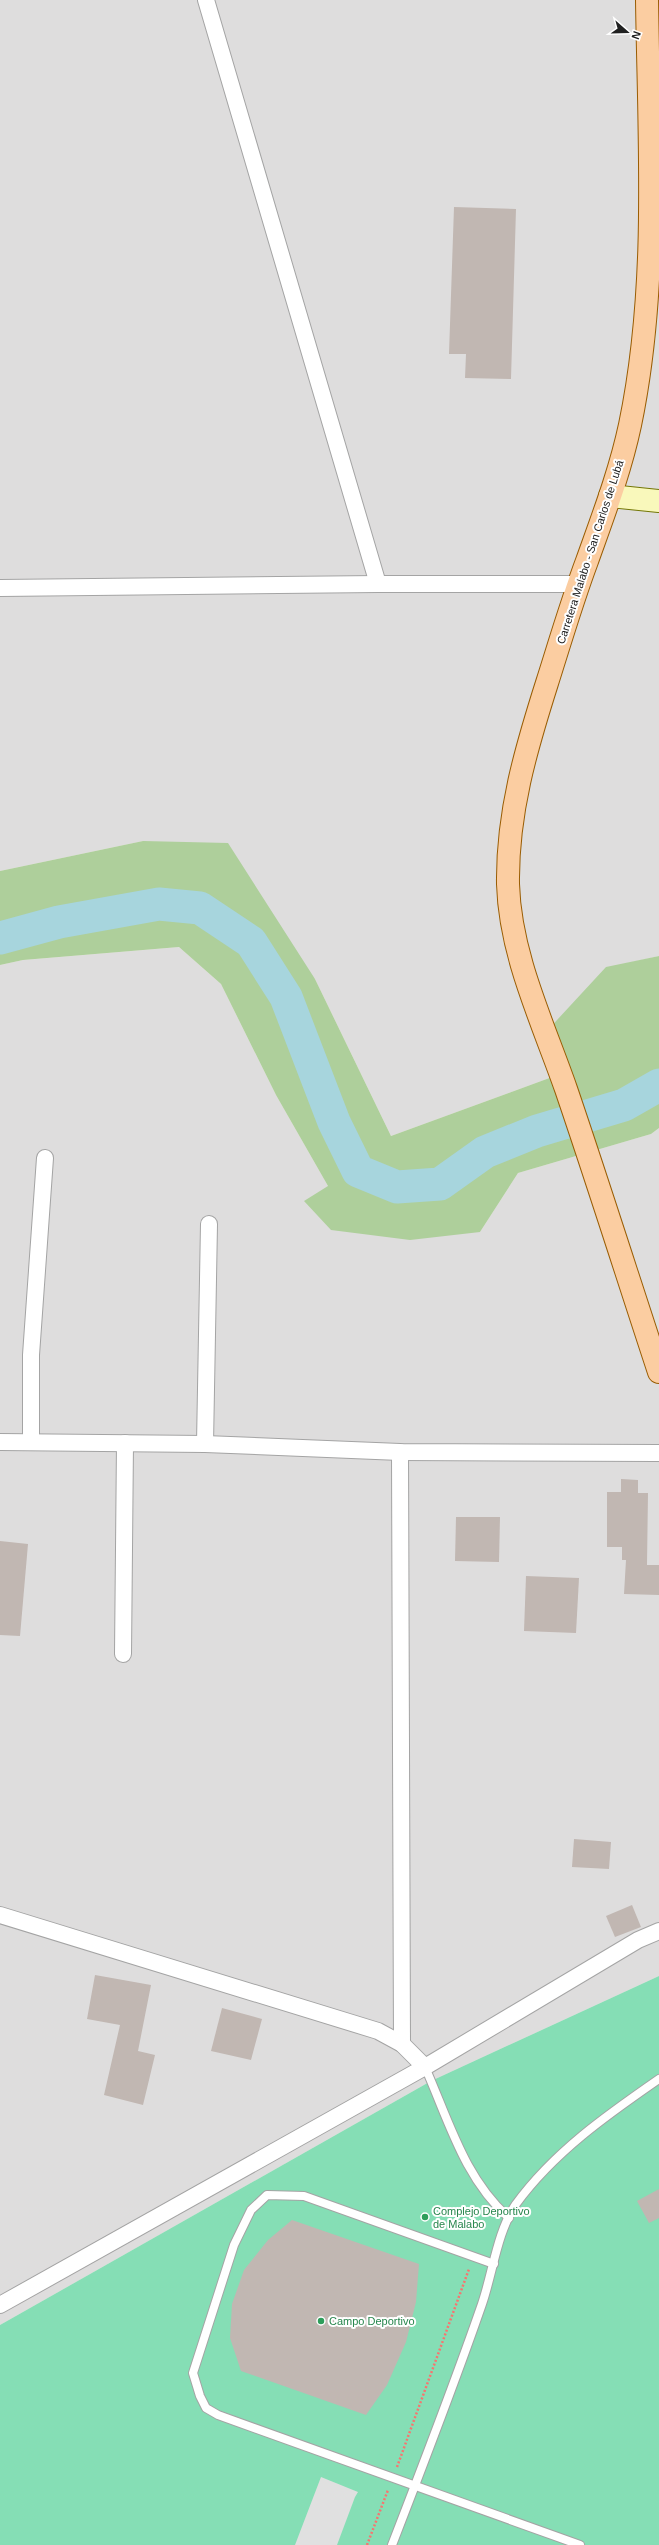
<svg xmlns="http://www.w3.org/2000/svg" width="659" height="2545" viewBox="0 0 659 2545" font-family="Helvetica,sans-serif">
  <rect width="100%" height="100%" fill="#f0ece6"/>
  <!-- residential -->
  <g fill="#dedddd">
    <path d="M0,0H659V956L606,968L563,1073L391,1136L315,979L143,841L0,871Z"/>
    <path d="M179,947L221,984L276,1095L328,1186L480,1232L518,1173L651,1134L659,1128V1976L431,2081L0,2325V965L23,960Z"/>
  </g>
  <!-- forest -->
  <path fill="#aecf9b" d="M143,841L228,843L315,979L391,1136L563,1073L545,1033L606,967L659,956V1128L651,1134L518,1173L480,1232L410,1240L331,1230L304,1201L328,1186L276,1095L221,984L179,947L23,960L0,965V871Z"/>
  <!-- pitch -->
  <path fill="#85deb5" d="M659,1976V2545H0V2325L431,2081Z"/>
  <!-- parking -->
  <path fill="#e0e0e0" d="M321,2477L358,2492L355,2497L337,2545H295Z"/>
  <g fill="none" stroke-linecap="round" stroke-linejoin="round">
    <!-- river -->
    <path stroke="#a7d5dd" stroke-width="33" d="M0,938L59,922L159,904L200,908L251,942L286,997L334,1122L358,1171L397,1187L440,1184L485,1152L537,1131L624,1105L659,1085"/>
  </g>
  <!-- building -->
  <g fill="#c1b7b2">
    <path d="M454,207L516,209L511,379L465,378L466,354H449Z"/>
    <path d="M621,1479L638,1480V1493H648L647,1565H659V1595L624,1594L626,1560H622V1547H607V1492H621Z"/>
    <path d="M456,1517H500L499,1562L455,1561Z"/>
    <path d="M0,1541L28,1544L20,1636L0,1635Z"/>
    <path d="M526,1576L579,1578L576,1633L524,1631Z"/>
    <path d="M574,1839L611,1842L609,1869L572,1867Z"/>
    <path d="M632,1905L641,1927L615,1937L606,1916Z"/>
    <path d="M95,1975L151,1985L138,2051L155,2055L143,2105L104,2095L120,2025L87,2019Z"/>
    <path d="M222,2008L262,2019L251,2060L211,2051Z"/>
    <path d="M659,2189V2218L649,2223L637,2201Z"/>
    <path d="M292,2220L419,2264L416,2302L406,2342L387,2385L366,2415L241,2371L230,2338L232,2304L244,2270L268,2240Z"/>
  </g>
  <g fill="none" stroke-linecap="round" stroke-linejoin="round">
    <!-- lane casing -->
    <g stroke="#a4a4a4" stroke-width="10">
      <g id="lane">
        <path d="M425,2067C449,2121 464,2178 509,2218"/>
        <path d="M494,2264L304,2196L267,2195L251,2210L234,2245L193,2373L200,2396L206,2408L218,2415L580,2545"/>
        <path d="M392,2545C423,2465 454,2385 482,2304C493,2272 497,2232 516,2204C554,2152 607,2115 659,2079"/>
      </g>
    </g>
    <!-- street casing -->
    <g stroke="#a4a4a4" stroke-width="18">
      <g id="street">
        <path d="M206,0L378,584"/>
        <path d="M0,588L378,584H578"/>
        <path d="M0,1442L205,1444L400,1452L659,1453"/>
        <path d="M31,1442V1355L45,1158"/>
        <path d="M205,1444L209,1224"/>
        <path d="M400,1452L402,2044"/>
        <path d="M123,1654L125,1443"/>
        <path d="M0,1915L378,2031L402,2044L425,2067"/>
        <path d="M0,2305L425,2067L638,1940L659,1931"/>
      </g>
    </g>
    <!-- secondary casing -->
    <g stroke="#737706" stroke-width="24">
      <path id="secondary" d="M610,496L659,501"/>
    </g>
    <!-- primary casing -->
    <g stroke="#995c02" stroke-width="24">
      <path id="primary" d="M647,0C649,141 659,286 630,425C620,472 603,516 587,561C572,601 560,642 547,683C526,749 507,813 508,884C510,955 543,1023 566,1089C598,1183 628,1278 659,1372"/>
    </g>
    <!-- path -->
    <g stroke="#f8746f" stroke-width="2.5" stroke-dasharray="2 2" stroke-linecap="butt">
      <path d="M397,2467L469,2269"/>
      <path d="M367,2545L388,2490"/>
    </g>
    <!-- lane -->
    <use href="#lane" stroke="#fff" stroke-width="8"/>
    <!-- street -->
    <use href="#street" stroke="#fff" stroke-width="16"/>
    <!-- secondary -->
    <use href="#secondary" stroke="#f9f8bb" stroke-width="22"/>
    <!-- primary -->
    <use href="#primary" stroke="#fbcda1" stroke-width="22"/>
  </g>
  <!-- markers -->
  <g fill="#2e9e5b" stroke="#fff" stroke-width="1.5">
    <circle cx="425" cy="2217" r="4"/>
    <circle cx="321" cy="2321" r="4"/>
  </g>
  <g text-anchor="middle" stroke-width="4" stroke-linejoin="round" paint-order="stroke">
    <!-- street labels -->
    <g font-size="11" fill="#202020" stroke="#fff">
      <text transform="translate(590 552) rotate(-72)" y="4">Carretera Malabo - San Carlos de Lubá</text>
    </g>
    <!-- leisure labels -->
    <g font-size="11" fill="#27864d" stroke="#fff" text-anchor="start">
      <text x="433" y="2215">Complejo Deportivo<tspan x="433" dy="13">de Malabo</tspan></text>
      <text x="329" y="2325">Campo Deportivo</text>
    </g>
  </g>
  <!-- north arrow -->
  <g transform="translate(627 32) rotate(110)" stroke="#ffffff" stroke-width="3" paint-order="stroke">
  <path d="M0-3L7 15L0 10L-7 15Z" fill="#202020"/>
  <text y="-6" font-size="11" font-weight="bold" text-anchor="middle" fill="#202020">N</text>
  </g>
</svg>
